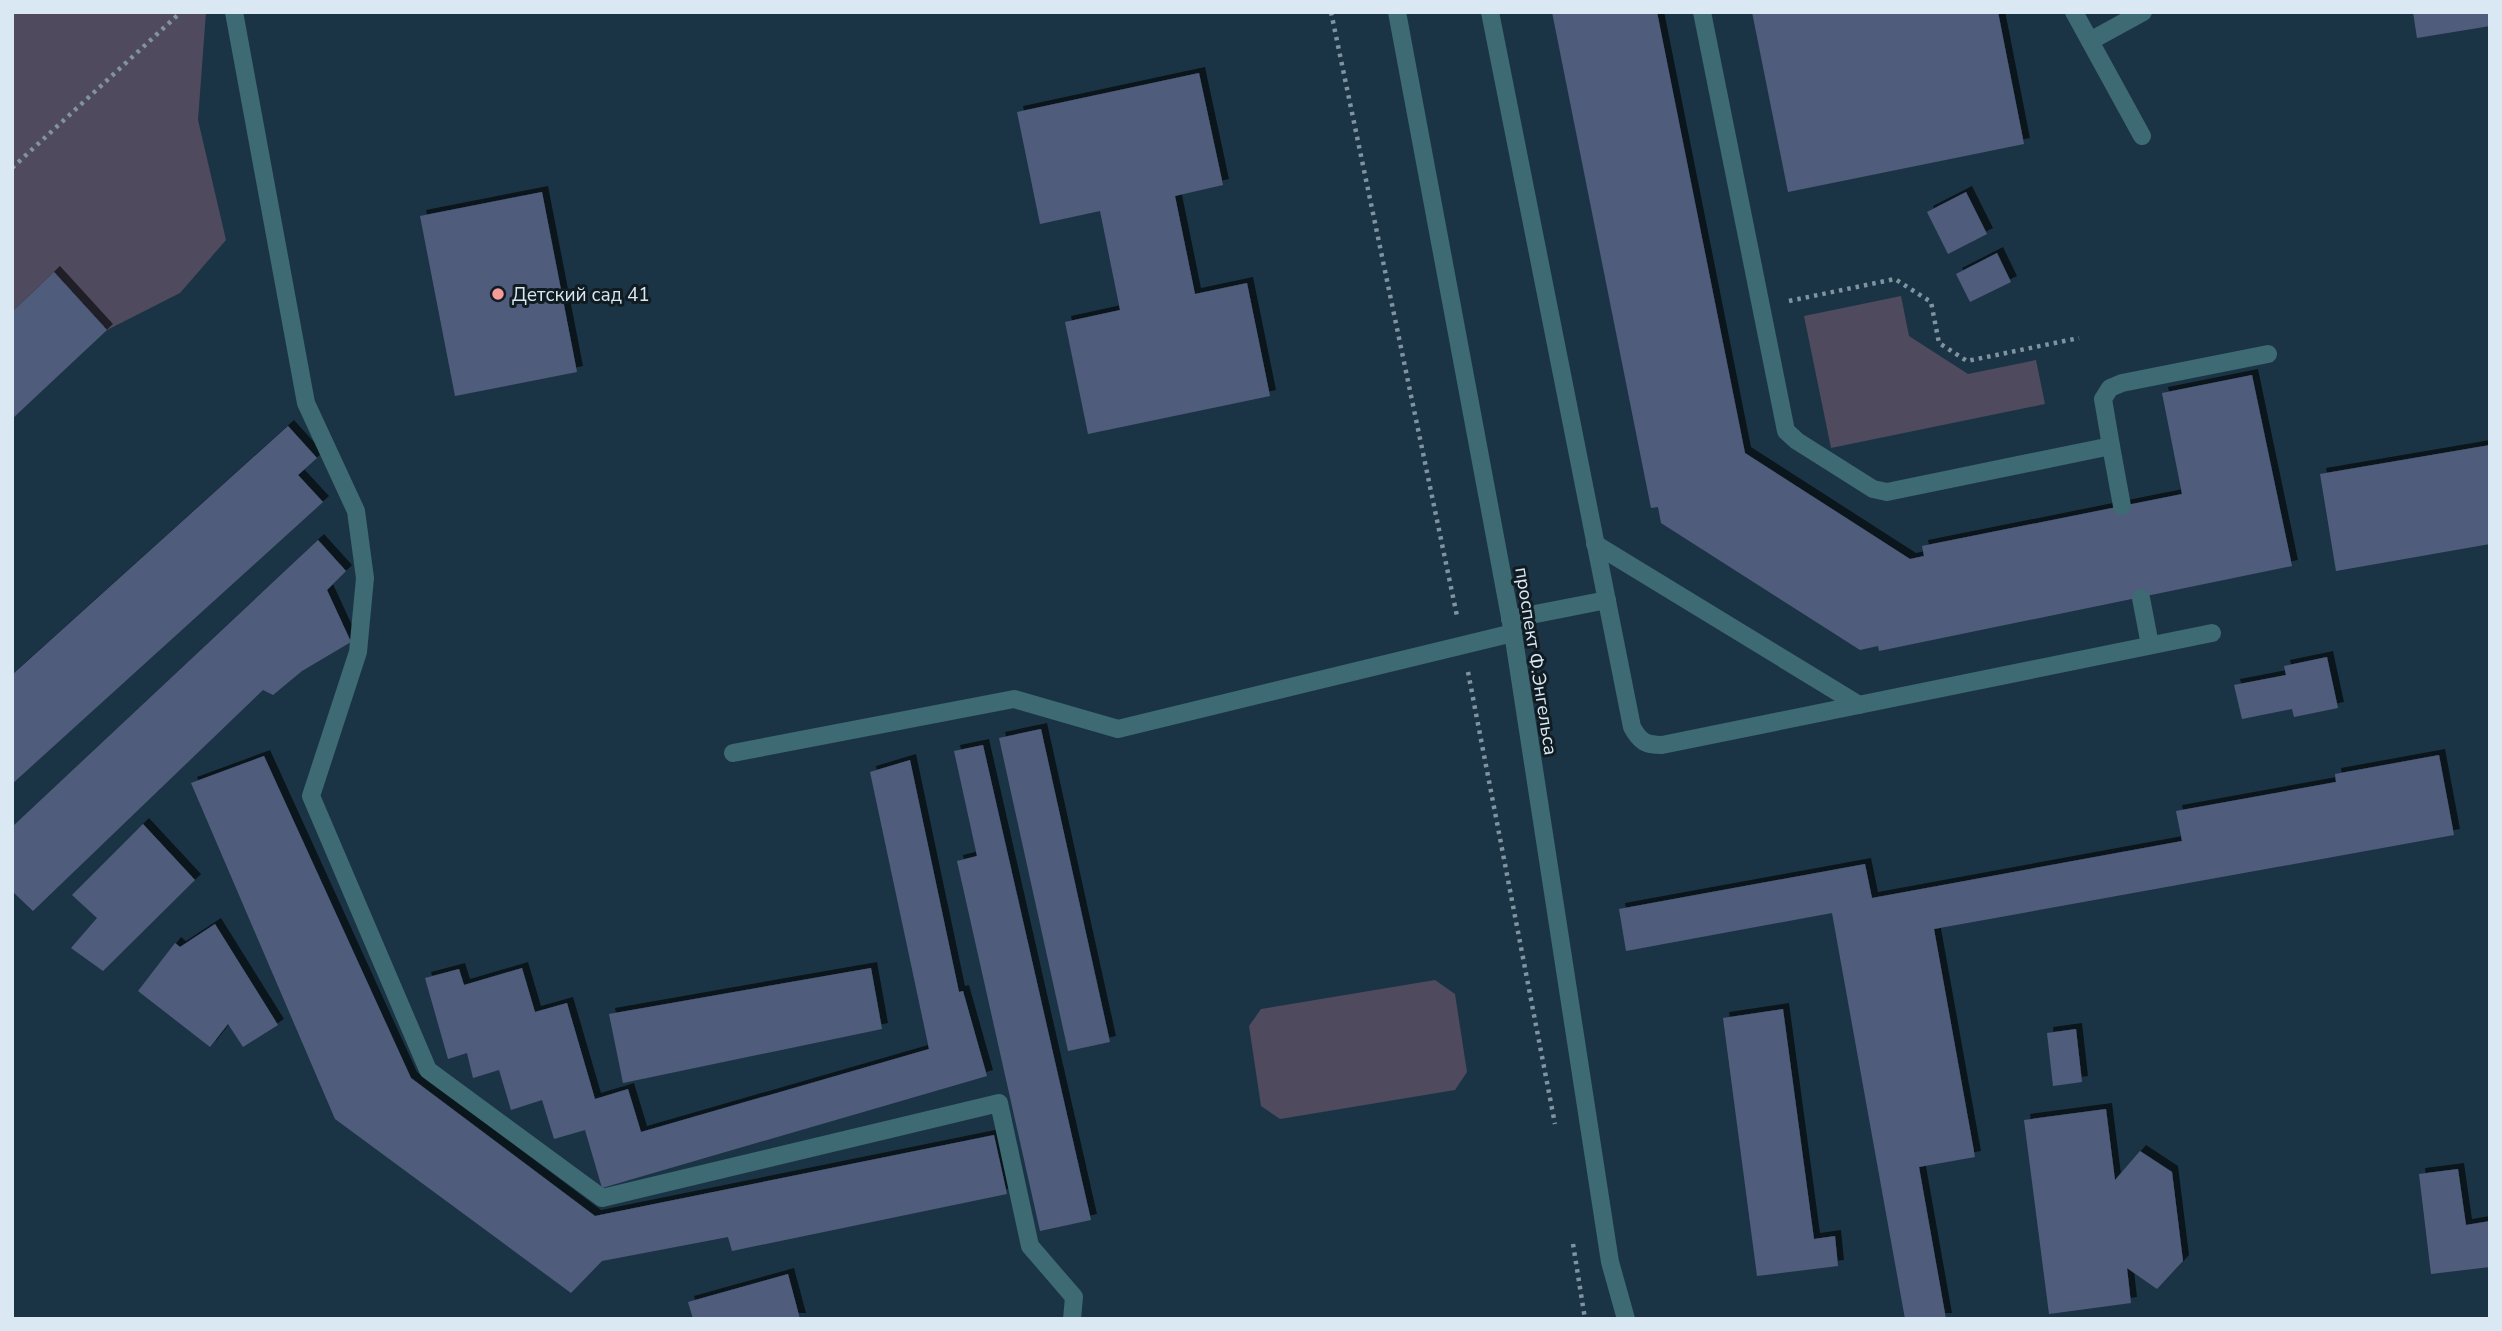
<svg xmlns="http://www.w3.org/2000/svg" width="2502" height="1331" viewBox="0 0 2502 1331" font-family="'Nunito Sans',sans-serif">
  <defs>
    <filter id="shadow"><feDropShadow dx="6" dy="-6" stdDeviation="0" flood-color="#0009"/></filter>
  </defs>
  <rect width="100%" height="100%" fill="#1b3445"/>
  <!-- green -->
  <g fill="#4f4a5e">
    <path d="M12,12H206L198,120L226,240L180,293L107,330L54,273L12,312Z"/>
    <path d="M1901,296L1909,336L1968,374L2036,360L2045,404L1831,448L1804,316Z"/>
    <path d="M1435,980L1455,994L1467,1072L1455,1090L1280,1119L1261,1106L1249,1026L1261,1009Z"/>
  </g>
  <!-- building -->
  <g fill="#505c7c" filter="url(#shadow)">
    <path d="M1552,12H1657L1745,453L1910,559L1924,556L1922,546L2182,494L2162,393L2252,375L2292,566L1879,651L1878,646L1860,650L1661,523L1658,507L1651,508Z"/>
    <path d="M1752,12H1998L2024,144L1788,192Z"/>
    <path d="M2413,12H2490V26L2417,38Z"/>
    <path d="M1199,73L1223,185L1175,196L1195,294L1247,283L1270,396L1088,434L1065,322L1120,310L1100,211L1040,224L1017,112Z"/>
    <path d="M542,192L577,372L455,396L420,216Z"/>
    <path d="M1966,192L1987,234L1948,254L1927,212Z"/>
    <path d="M1997,253L2011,282L1970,302L1956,274Z"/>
    <path d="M54,272L107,330L12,419V312Z"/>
    <path d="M288,426L317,458L298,475L323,502L12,784V675Z"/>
    <path d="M2490,445V544L2336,571L2320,474Z"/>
    <path d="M318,540L346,571L327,590L351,642L302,671L273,695L263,690L33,911L12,891V827Z"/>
    <path d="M2327,657L2338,708L2294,717L2292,709L2242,719L2234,685L2286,675L2284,666Z"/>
    <path d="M1041,729L1110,1042L1068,1051L999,738Z"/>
    <path d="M983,745L1091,1220L1040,1231L957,861L977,856L954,751Z"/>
    <path d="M2439,755L2454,835L1934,929L1975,1157L1919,1167L1946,1319H1905L1832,913L1626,951L1619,909L1865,864L1872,898L2182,841L2176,811L2336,782L2335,774Z"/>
    <path d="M264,756L411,1078L595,1216L994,1135L1007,1194L732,1251L728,1237L602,1261L571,1293L335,1119L191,783Z"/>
    <path d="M910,760L959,992L963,991L987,1076L602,1188L585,1130L554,1139L542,1100L511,1110L499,1070L473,1078L467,1053L448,1059L425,978L459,969L464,985L522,968L535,1012L567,1003L595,1099L628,1089L641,1132L929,1049L870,772Z"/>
    <path d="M143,824L195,880L103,971L71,948L97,918L72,895Z"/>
    <path d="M215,924L278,1025L243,1047L228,1024L210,1047L138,991L175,943L180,947Z"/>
    <path d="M871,968L882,1029L623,1083L609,1014Z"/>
    <path d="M1783,1009L1814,1239L1835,1236L1838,1266L1757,1276L1723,1018Z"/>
    <path d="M2076,1029L2082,1082L2053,1086L2047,1033Z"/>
    <path d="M2106,1109L2115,1180L2140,1151L2172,1172L2183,1261L2157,1289L2127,1268L2131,1303L2049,1314L2024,1120Z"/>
    <path d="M2458,1169L2466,1225L2490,1221V1267L2431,1274L2419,1174Z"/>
    <path d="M788,1274L800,1319H693L688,1302Z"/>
  </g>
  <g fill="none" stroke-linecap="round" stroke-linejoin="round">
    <!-- path -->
    <g stroke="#8093a1" stroke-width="4.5" stroke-dasharray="3.5 5" stroke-linecap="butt">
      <path d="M1331,12L1457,616"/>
      <path d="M12,168L181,12"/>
      <path d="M1789,301L1895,279L1931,302L1939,343L1967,361L2079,338"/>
      <path d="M1468,672L1555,1124"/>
      <path d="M1573,1244L1585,1319"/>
    </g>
    <!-- service -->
    <g stroke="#3d6a73" stroke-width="18">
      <path d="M234,12L306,403L356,511L365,578L358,652L311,796L428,1070L602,1198L999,1103L1030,1246L1074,1297L1072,1319"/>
      <path d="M1490,12L1632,727C1640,742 1646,745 1662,745L2212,633"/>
      <path d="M1702,12L1786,431L1797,441L1873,489L1887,492L2111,446L2103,399L2110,388L2122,383L2268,354"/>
      <path d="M2074,12L2142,136"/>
      <path d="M2090,41L2143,12"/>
      <path d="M2111,446L2122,506"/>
      <path d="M1595,544L1859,705"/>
      <path d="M2141,598L2150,645"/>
      <path d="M1510,619L1607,600"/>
      <path d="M733,753L1014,699L1118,729L1513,633"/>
    </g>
    <!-- minor -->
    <path stroke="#3d6a73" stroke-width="18" d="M1397,12L1513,633L1610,1262L1626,1319"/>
  </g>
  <!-- markers -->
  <circle fill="#f59b9a" stroke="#101b22" stroke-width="2.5" cx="498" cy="294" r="7"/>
  <g text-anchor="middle" stroke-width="6" stroke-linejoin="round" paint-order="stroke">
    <!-- poi labels -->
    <g font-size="19" fill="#d9e8f3" stroke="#101b22" text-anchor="start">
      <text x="512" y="301">Детский сад 41</text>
    </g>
    <!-- street labels -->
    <g font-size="19" fill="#d9e8f3" stroke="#101b22">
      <text transform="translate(1537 661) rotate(81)" y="7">проспект Ф.Энгельса</text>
    </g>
  </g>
  <!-- border -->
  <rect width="2502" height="1331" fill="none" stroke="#d9e8f3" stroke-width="28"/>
</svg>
